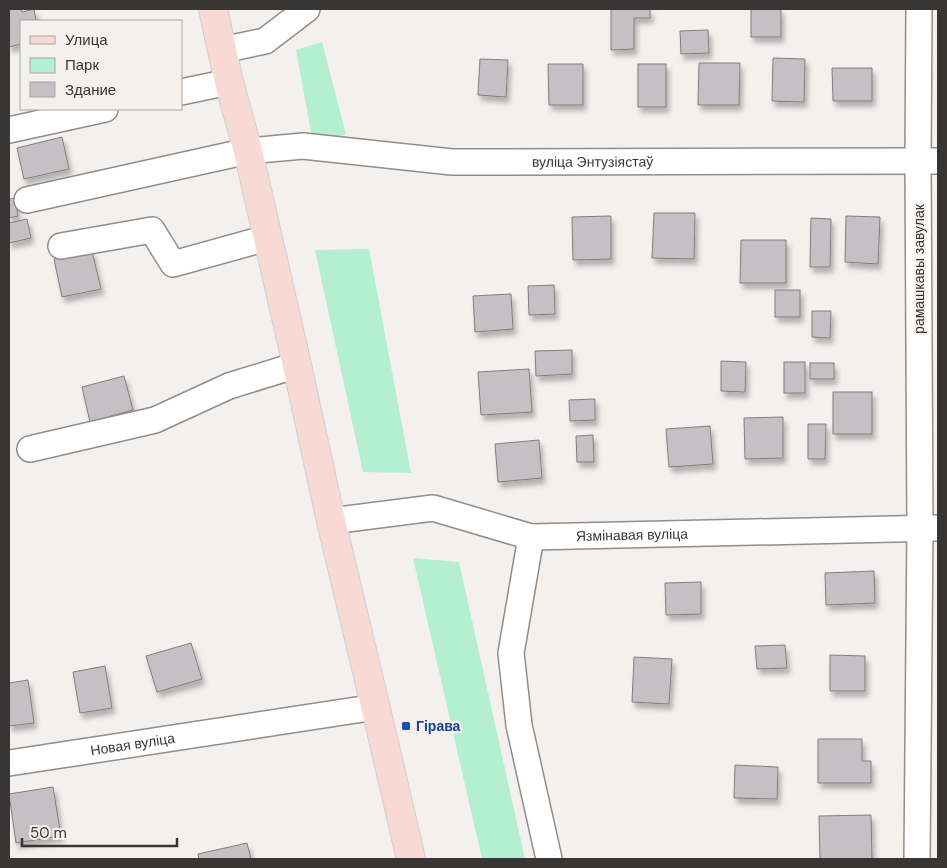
<svg xmlns="http://www.w3.org/2000/svg" width="947" height="868" viewBox="0 0 947 868" font-family="'DM Sans',sans-serif">
  <defs>
    <filter id="shadow"><feDropShadow dx="3" dy="5.5" stdDeviation="2.5" flood-color="#0004"/></filter>
  </defs>
  <rect width="100%" height="100%" fill="#f4f0ee"/>
  <!-- green -->
  <g fill="#b5efd1">
    <path d="M322,42L346,134L313,143L296,50Z"/>
    <path d="M369,249L411,473L363,472L315,250Z"/>
    <path d="M413,558L459,562L525,859H482Z"/>
  </g>
  <!-- building -->
  <g fill="#c4c0c3" stroke="#817e80" filter="url(#shadow)">
    <path d="M9,9H21L22,12L34,9L36,21H21V44L9,47Z"/>
    <path d="M611,9H650V18H634V49L611,50Z"/>
    <rect x="751" y="9" width="30" height="28"/>
    <path d="M708,30L709,53L681,54L680,31Z"/>
    <path d="M773,58L805,59L804,102L772,101Z"/>
    <path d="M480,59L508,60L506,97L478,95Z"/>
    <path d="M699,63H740L739,105H698Z"/>
    <path d="M548,64H583V105H549Z"/>
    <rect x="638" y="64" width="28" height="43"/>
    <path d="M832,68H872V101H833Z"/>
    <path d="M62,137L69,169L24,179L17,148Z"/>
    <path d="M15,198L18,216L9,218V199Z"/>
    <path d="M654,213H695L694,259L652,258Z"/>
    <path d="M611,216V259L573,260L572,217Z"/>
    <path d="M846,216L880,217L878,264L845,262Z"/>
    <path d="M811,218L831,219L830,267H810Z"/>
    <path d="M27,219L31,238L9,243V223Z"/>
    <path d="M741,240H786V283H740Z"/>
    <path d="M92,251L101,289L62,297L54,259Z"/>
    <path d="M554,285L555,314L529,315L528,286Z"/>
    <rect x="775" y="290" width="25" height="27"/>
    <path d="M511,294L513,329L475,332L473,296Z"/>
    <path d="M812,311H831L830,338L812,337Z"/>
    <path d="M572,350V374L536,376L535,351Z"/>
    <path d="M721,361L746,362L745,392L721,391Z"/>
    <rect x="784" y="362" width="21" height="31"/>
    <rect x="810" y="363" width="24" height="16"/>
    <path d="M529,369L532,412L481,415L478,372Z"/>
    <path d="M124,376L133,410L90,422L82,387Z"/>
    <rect x="833" y="392" width="39" height="42"/>
    <path d="M595,399V420L570,421L569,400Z"/>
    <path d="M783,417V458L745,459L744,418Z"/>
    <path d="M808,424H826L825,459H808Z"/>
    <path d="M710,426L713,464L669,467L666,429Z"/>
    <path d="M593,435L594,462H577L576,436Z"/>
    <path d="M539,440L542,478L498,482L495,444Z"/>
    <path d="M874,571L875,603L826,605L825,573Z"/>
    <path d="M701,582V614L666,615L665,583Z"/>
    <path d="M191,643L202,679L157,692L146,656Z"/>
    <path d="M785,645L787,668L757,669L755,646Z"/>
    <path d="M830,655L865,656V691H830Z"/>
    <path d="M634,657L672,659L669,704L632,702Z"/>
    <path d="M105,666L112,708L80,713L73,672Z"/>
    <path d="M28,680L34,723L9,726V683Z"/>
    <path d="M818,739H862V761H871V783H818Z"/>
    <path d="M735,765L778,767L777,799L734,798Z"/>
    <path d="M53,787L61,836L16,843L9,794Z"/>
    <path d="M871,815L872,859H820L819,816Z"/>
    <path d="M247,843L251,859H199L198,854Z"/>
  </g>
  <g fill="none" stroke-linecap="round" stroke-linejoin="round">
    <!-- minor casing -->
    <g stroke="#908d8b" stroke-width="28">
      <g id="minor">
        <path d="M222,50L265,41L307,9"/>
        <path d="M181,92L229,82"/>
        <path d="M9,130L105,109"/>
        <path id="s1" d="M27,200L248,151L303,146L452,162L938,161"/>
        <path d="M61,246L152,230L173,264L267,238"/>
        <path d="M30,449L155,420L229,386L297,365"/>
        <path id="s2" d="M331,521L433,508L531,537L938,528"/>
        <path d="M531,537L511,653L519,725L549,859"/>
        <path id="s3" d="M9,763L376,707"/>
        <path d="M917,859L920,528L918,161L919,9"/>
      </g>
    </g>
    <!-- major casing -->
    <g stroke="#cfcfcf" stroke-width="30">
      <path id="major" d="M213,9L229,82L248,151L297,365L331,521L381,730L411,859"/>
    </g>
    <!-- minor -->
    <use href="#minor" stroke="#fff" stroke-width="25"/>
    <!-- major -->
    <use href="#major" stroke="#f8d9d4" stroke-width="28"/>
  </g>
  <!-- markers -->
  <rect fill="#1a4fb4" stroke="#f4f0ee" stroke-width="2" x="401" y="721" width="10" height="10" rx="2.5"/>
  <g text-anchor="middle" stroke-width="4.5" stroke-linejoin="round" paint-order="stroke">
    <!-- street labels -->
    <g font-size="14" fill="#373635" stroke="#f4f0ee">
      <text dy="5" stroke="none"><textPath href="#s1" startOffset="572">вуліца Энтузіястаў</textPath></text>
      <text transform="translate(919 269) rotate(-90)" y="5">рамашкавы завулак</text>
      <text dy="5" stroke="none"><textPath href="#s2" startOffset="306">Язмінавая вуліца</textPath></text>
      <text dy="5" stroke="none"><textPath href="#s3" startOffset="125">Новая вуліца</textPath></text>
    </g>
    <!-- transit labels -->
    <g font-size="14" font-weight="bold" fill="#164399" stroke="#f4f0ee" text-anchor="start">
      <text x="416" y="731">Гірава</text>
    </g>
  </g>
  <!-- border -->
  <rect width="947" height="868" fill="none" stroke="#373635" stroke-width="20"/>
  <!-- legend -->
  <rect x="20" y="20" width="162" height="90" fill="#f4f0ee" stroke="#a8a6a4"/>
  <rect x="30" y="36" width="25" height="8" fill="#f8d9d4" stroke="#a8a6a4"/>
  <text x="65" y="45" font-size="15" fill="#373635">Улица</text>
  <rect x="30" y="58" width="25" height="15" fill="#b5efd1" stroke="#a8a6a4"/>
  <text x="65" y="70" font-size="15" fill="#373635">Парк</text>
  <rect x="30" y="82" width="25" height="15" fill="#c4c0c3" stroke="#a8a6a4"/>
  <text x="65" y="95" font-size="15" fill="#373635">Здание</text>
  <!-- scale -->
  <path d="M22 838v8h155v-8" fill="none" stroke="#373635" stroke-width="2.5"/>
  <text x="30" y="838" font-size="15" fill="#373635" stroke="#f4f0ee" stroke-width="4" paint-order="stroke">50 m</text>
</svg>
